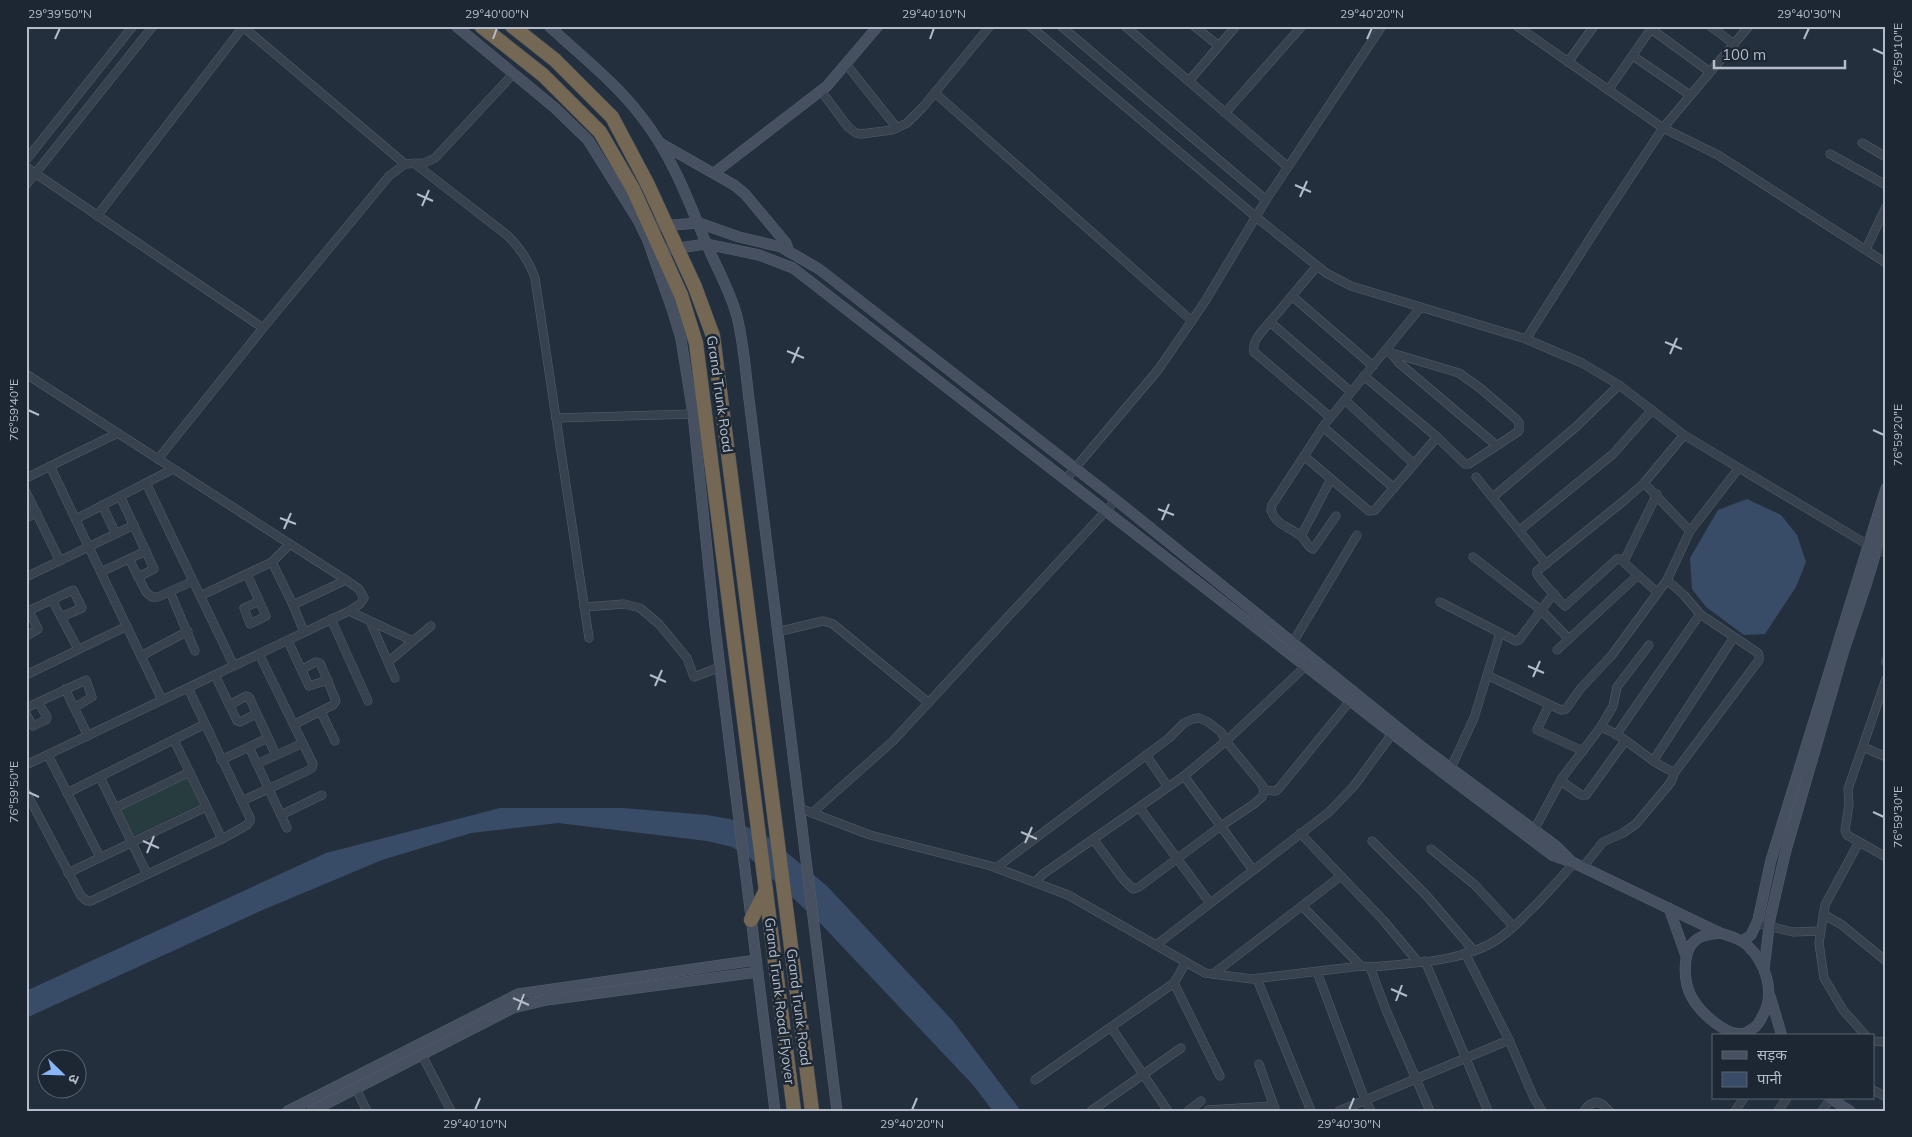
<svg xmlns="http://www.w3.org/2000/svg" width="1912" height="1137" viewBox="0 0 1912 1137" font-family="Mulish,'Noto Sans Devanagari',sans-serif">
  <rect width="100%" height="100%" fill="#242f3e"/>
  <!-- green -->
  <path fill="#263c3f" d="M188,778L200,804L133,836L120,810Z"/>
  <!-- water -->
  <g fill="#394c67">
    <path d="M1747,499L1781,515L1797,535L1806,562L1796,587L1765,634L1744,635L1706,607L1692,589L1690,558L1718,510Z"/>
    <path d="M500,808H623L707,815L730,819L768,837L827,886L953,1021L1021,1111H993L973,1085L821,924L751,859L732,847L707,841L558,823L471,833L382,860L258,912L26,1018V991L326,853Z"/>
  </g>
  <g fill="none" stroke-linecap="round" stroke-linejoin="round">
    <!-- street casing -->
    <g stroke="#565f6c" stroke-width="9">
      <g id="street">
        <path d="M242,26L405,164"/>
        <path d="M1030,26L1256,217L1326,273L1351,286L1526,339L1582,363L1619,385L1684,435L1868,545L1886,553"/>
        <path d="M1061,26L1266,200"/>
        <path d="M1125,26L1288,167"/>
        <path d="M1194,26L1219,46"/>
        <path d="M1517,26L1663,128L1718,155L1886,263"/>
        <path d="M1710,26L1734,44"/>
        <path d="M1651,29L1710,72"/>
        <path d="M1633,56L1690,95"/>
        <path d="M1568,62L1594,26"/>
        <path d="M846,64L897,128"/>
        <path d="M1189,81L1236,26"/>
        <path d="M1609,89L1653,26"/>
        <path d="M821,91L848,127L856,133L861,134L892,130L907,123L923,107L990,26"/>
        <path d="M935,93L1192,321"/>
        <path d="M1225,113L1302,26"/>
        <path d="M1862,143L1886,157"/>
        <path d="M1830,154L1886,185"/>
        <path d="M26,160L133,26"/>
        <path d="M414,163L508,236C521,249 529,261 535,278L589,638"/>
        <path d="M26,167L263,328"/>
        <path d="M26,185L153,26"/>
        <path d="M97,216L243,27"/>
        <path d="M1866,249L1886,207"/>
        <path d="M1317,266L1259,335C1255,341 1253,345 1254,352L1330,417"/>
        <path d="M1292,296L1373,366"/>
        <path d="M1270,322L1351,392"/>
        <path d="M1526,339L1598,226L1663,128L1749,26"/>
        <path d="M1390,352L1398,362L1496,445"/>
        <path d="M26,374L346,580L359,589L364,598L360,604L349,611L26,765"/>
        <path d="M1364,376L1437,437L1465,464H1469L1519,431V423L1516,419L1480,388L1459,373L1385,351"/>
        <path d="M1345,400L1414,464"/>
        <path d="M556,418L693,414"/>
        <path d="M1323,427L1394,488"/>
        <path d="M1304,456L1369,511L1375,510L1437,437"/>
        <path d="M158,459L263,328L389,176L405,164L424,163L435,158L514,73"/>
        <path d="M50,466L162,700"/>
        <path d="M1476,477L1546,564"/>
        <path d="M26,478L118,433"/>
        <path d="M1065,480L1158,370L1204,303L1266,200L1382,26"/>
        <path d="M146,483L234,666"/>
        <path d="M1644,483L1690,531"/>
        <path d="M26,492L60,561"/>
        <path d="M120,496L154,569L138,577"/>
        <path d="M1493,497L1577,426L1619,385"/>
        <path d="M102,505L116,534"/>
        <path d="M1336,516L1313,549C1307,546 1306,541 1302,537C1291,527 1276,526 1271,510L1272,505L1325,424L1421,307"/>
        <path d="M26,518L37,513"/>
        <path d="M76,519L173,469"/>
        <path d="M1520,530L1613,454L1652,410"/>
        <path d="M1301,536L1331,479"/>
        <path d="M1473,557L1541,610L1569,639"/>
        <path d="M129,559L146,592L152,597H158L193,581"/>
        <path d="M1624,561L1657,494"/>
        <path d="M272,562L293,605L304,632"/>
        <path d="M101,572L146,551"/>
        <path d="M247,574L266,616L250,624L244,608L259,601"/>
        <path d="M26,577L134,525"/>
        <path d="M170,592L195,651"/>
        <path d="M1657,592L1620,559H1617L1565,606C1563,605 1538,577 1537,574V571L1626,499L1644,483L1684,435"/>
        <path d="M200,596L272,562L290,544"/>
        <path d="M52,600L78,649"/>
        <path d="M1440,602L1516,641L1519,640L1554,593"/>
        <path d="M293,605L346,580"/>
        <path d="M584,607L624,604L640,608L659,624L687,658L694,677L720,667"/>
        <path d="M349,611L413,641"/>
        <path d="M26,612L73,590L82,608L61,617"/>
        <path d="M331,619L368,701"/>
        <path d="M370,621L395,678"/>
        <path d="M777,632L823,621L833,624L929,703"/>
        <path d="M26,636L38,629L29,611"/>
        <path d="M288,641L309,686L328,680"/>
        <path d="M1292,644L1357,535"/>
        <path d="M1557,650L1638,575"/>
        <path d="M141,656L188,631"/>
        <path d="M1886,661V662"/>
        <path d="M388,662L431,626"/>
        <path d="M26,675L127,626"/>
        <path d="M215,675L237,721L240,722L256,714"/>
        <path d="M1487,675L1561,710L1566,709L1581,688L1612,655L1667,580L1690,531L1738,469"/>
        <path d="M1886,679L1848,789L1849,805L1845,830L1847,835L1886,857"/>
        <path d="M65,689L88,736"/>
        <path d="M230,705L246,696L249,697L276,755"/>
        <path d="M1549,705L1537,730L1583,751"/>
        <path d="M26,708L86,680L92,697L74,708"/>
        <path d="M321,712L335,741"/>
        <path d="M26,714L33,726L46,720L47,717L38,702"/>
        <path d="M295,724L333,705L336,701L320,663L316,662L302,669"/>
        <path d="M1600,728L1613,706L1617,687L1649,645"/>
        <path d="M1616,735L1700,614"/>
        <path d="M174,740L222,839"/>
        <path d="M249,747L287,828"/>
        <path d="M1863,747L1886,757"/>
        <path d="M48,755L100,857"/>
        <path d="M1146,755L1168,787"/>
        <path d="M221,760L268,738"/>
        <path d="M1653,761L1734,637"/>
        <path d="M257,764L303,743"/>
        <path d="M1449,772L1474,718L1500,633"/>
        <path d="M1184,776L1253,870"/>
        <path d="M100,777L147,874"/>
        <path d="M1561,781L1581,795H1586L1625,741"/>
        <path d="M1264,790L1276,791L1280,787L1350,701"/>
        <path d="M26,792L81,896L87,901H91L222,839L247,825L250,821V818L188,688"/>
        <path d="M67,793L205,724"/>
        <path d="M242,801L307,771L312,768L313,764L259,654"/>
        <path d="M1139,807L1210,903"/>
        <path d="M115,808L190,772"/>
        <path d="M799,808L870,835L991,866L1068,895L1205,973L1252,979L1361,966L1370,967C1411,963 1467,962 1501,937C1526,918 1553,886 1574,863"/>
        <path d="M812,813L893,741L1116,500"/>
        <path d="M281,815L322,795"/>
        <path d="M1534,830L1562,778L1600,728C1619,729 1652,766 1675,772L1759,660V656L1758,653L1700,614L1684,595L1667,580"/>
        <path d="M1300,833L1383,920L1418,962"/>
        <path d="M1372,841L1426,895L1474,951"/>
        <path d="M1859,842L1825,905L1819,943L1824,978L1843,1010L1866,1036"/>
        <path d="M1431,849L1475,885L1513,926"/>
        <path d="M1583,867L1603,842L1623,833L1636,824L1671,782L1675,772"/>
        <path d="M996,868L1169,738L1184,723L1193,719L1199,718L1208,722L1221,732L1226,741L1262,785L1264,790L1262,797L1254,804L1221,826L1139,887L1133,889L1123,879L1093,839"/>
        <path d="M68,873L206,807"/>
        <path d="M1035,882L1043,874L1184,776L1226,741L1308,664"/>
        <path d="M1303,907L1361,966"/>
        <path d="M1823,914L1842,925L1886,961"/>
        <path d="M1756,923L1793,932L1820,931"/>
        <path d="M1156,945L1329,812L1354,786L1392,734"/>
        <path d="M1465,953L1509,1040L1534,1098L1542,1111"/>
        <path d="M1425,961L1488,1111"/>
        <path d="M1370,967L1386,1010L1430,1111"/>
        <path d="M1317,972L1365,1100L1371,1111"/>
        <path d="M1213,974L1341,876"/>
        <path d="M1257,979L1311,1111"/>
        <path d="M1174,983L1220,1076"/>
        <path d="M1111,1027L1168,1111"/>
        <path d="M1873,1041L1886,1042"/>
        <path d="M422,1055L451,1111"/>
        <path d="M1259,1064L1275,1109"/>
        <path d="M1035,1080L1174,983L1186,962"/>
        <path d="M356,1089L367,1111"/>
        <path d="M1873,1090L1886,1097"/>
        <path d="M1208,1110L1274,1106"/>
        <path d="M1091,1111L1181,1048"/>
        <path d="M1188,1111L1201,1101"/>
        <path d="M1339,1111L1509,1040"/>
        <path d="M1584,1111L1589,1105L1596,1102L1602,1104L1609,1111"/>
        <path d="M1735,1111L1744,1098"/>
        <path d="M1778,1111L1787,1098"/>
        <path d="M1822,1111L1831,1098"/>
      </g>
    </g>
    <!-- secondary casing -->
    <g stroke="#565f6c" stroke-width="11">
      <g id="secondary">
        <path d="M456,26L555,108L588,140L638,220L648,241L673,312L681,339L693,414L715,627L775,1111"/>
        <path d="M549,26C580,55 615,82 641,116C671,154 688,199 706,243C716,266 729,289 736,313C743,338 745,365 748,391L837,1111"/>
        <path d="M660,143L734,185L745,194L786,243L789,252"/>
        <path d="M714,173L827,86L878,26"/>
        <path d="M645,227L699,223L739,237L781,247L819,269L1116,500L1422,747L1556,846L1570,860"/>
        <path d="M652,252L706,244L759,255L793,268L1447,776L1552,855L1574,863L1720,933"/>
        <path d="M1669,908L1686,956"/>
        <path d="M1720,933C1729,936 1740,938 1747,945C1765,962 1776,992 1763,1015C1761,1019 1759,1024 1755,1027C1752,1029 1748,1032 1745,1033C1726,1038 1699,1011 1691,996C1683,980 1681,945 1701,937C1706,934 1714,934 1720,933Z"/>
        <path d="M1742,941L1751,935L1758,920L1771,860L1886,488"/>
        <path d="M1764,969L1770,919L1785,854L1844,650L1867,582L1886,518"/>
        <path d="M1770,996L1782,1036"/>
        <path d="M1830,1098L1850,1111"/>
        <path d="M288,1111L518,994L756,960"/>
        <path d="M312,1111L513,1008L547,1000L758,972"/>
      </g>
    </g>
    <!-- highway casing -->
    <g stroke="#434c59" stroke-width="15">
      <g id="highway">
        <path d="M481,26L543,75L600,132L633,189"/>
        <path d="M512,26L555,60L612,117L647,183"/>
        <path d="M695,287L713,336L812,1111"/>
        <path d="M681,295L696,343L794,1111"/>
        <path d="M751,920L766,890"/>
      </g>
    </g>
    <!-- street -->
    <use href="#street" stroke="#38414e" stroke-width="8"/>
    <!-- secondary -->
    <use href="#secondary" stroke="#465061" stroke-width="10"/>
    <!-- highway -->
    <use href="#highway" stroke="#746855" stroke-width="14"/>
    <!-- highway-bridge casing -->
    <g stroke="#434c59" stroke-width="15" stroke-linecap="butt">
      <g id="highway-bridge">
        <path d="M647,183L695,287"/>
        <path d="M633,189L681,295"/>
      </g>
    </g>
    <!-- highway-bridge -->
    <use href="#highway-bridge" stroke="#746855" stroke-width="14"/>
  </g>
  <!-- ticks -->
  <path fill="none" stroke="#b4bcc9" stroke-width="2" d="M55,39L60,28M493,39L497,28M930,39L934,28M1367,39L1372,28M1804,39L1809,28M1873,49L1884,54M1295,185L1311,192M417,194L433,201M1300,197L1307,181M422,206L429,190M1665,342L1682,349M787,351L804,358M1670,354L1677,338M792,363L799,347M28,410L39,415M1873,430L1884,435M1158,509L1174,515M280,518L296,524M1162,520L1169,504M284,529L291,513M1528,666L1544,673M650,675L666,682M1533,677L1540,661M655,686L662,670M28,792L39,797M1873,812L1884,817M1021,832L1037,839M143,841L159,848M1025,843L1032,827M147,853L154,836M1391,989L1407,996M513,998L529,1005M1396,1001L1402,985M518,1010L524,994M475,1110L480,1098M912,1110L917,1098M1349,1110L1354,1098"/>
  <g text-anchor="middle" stroke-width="5" stroke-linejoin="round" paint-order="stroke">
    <!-- street labels -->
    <g font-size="14" fill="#b4bcc9" stroke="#1d2633">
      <text transform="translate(720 394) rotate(82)" y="5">Grand Trunk Road</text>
      <text transform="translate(780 1001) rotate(83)" y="5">Grand Trunk Road Flyover</text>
      <text transform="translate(799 1007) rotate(83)" y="5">Grand Trunk Road</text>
    </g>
  </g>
  <!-- border -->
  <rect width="1912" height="1137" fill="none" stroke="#1d2633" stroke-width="55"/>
  <!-- legend -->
  <rect x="1712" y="1034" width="162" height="65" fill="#1d2633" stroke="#59626f"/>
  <rect x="1722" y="1051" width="25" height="8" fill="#465061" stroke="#59626f"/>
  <text x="1757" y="1060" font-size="15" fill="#b4bcc9">सड़क</text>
  <rect x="1722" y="1072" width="25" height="15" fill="#394c67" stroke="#59626f"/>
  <text x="1757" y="1084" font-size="15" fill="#b4bcc9">पानी</text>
  <!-- north arrow -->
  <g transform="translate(62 1074) rotate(113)"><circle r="24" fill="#1d2633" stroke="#59626f"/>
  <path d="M0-4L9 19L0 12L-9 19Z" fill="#8ab4f8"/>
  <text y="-8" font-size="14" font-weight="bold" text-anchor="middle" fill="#b4bcc9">उ</text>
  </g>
  <!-- scale -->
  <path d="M1714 60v8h131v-8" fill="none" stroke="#b4bcc9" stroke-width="2.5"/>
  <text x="1722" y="60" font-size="15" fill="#b4bcc9" stroke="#1d2633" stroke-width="4" paint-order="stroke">100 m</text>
  <rect x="28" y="28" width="1856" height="1082" fill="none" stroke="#b4bcc9" stroke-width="2"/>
  <g font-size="12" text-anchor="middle" fill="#b4bcc9">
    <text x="60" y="18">29°39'50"N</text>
    <text x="497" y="18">29°40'00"N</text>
    <text x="934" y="18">29°40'10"N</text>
    <text x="1372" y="18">29°40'20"N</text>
    <text x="1809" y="18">29°40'30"N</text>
    <text transform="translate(1898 54) rotate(-90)" y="4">76°59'10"E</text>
    <text transform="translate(14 410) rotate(-90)" y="4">76°59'40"E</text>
    <text transform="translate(1898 435) rotate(-90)" y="4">76°59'20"E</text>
    <text transform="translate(14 792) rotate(-90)" y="4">76°59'50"E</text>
    <text transform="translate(1898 817) rotate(-90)" y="4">76°59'30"E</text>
    <text x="475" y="1128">29°40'10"N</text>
    <text x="912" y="1128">29°40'20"N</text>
    <text x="1349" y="1128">29°40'30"N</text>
  </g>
</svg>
